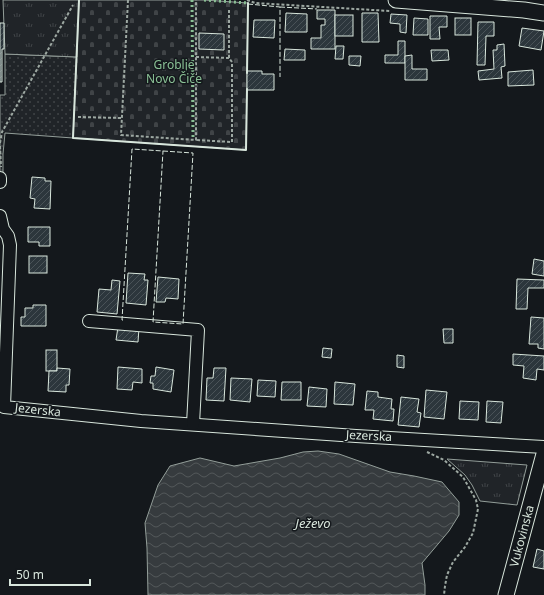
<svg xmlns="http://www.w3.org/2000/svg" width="544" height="595" viewBox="0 0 544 595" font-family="'Noto Sans',sans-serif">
  <defs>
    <pattern id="grass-dots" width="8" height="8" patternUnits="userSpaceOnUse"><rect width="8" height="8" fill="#202428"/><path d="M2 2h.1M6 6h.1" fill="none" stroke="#404447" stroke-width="1.8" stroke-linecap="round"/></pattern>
    <pattern id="cemetery-stones" width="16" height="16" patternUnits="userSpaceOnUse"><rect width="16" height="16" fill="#202428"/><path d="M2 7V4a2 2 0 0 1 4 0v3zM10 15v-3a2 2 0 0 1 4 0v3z" fill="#404447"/></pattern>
    <pattern id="park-tufts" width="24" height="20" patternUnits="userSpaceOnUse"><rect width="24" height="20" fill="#202428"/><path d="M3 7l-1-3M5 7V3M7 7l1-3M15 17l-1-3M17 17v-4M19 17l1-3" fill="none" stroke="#404447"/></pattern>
    <pattern id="water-waves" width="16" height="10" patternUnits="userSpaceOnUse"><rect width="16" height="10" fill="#363b3e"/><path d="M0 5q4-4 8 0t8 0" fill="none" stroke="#525759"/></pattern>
    <pattern id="building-hatch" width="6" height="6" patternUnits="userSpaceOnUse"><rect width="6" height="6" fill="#2c363c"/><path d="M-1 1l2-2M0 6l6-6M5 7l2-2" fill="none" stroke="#4a5358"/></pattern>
  </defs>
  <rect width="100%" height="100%" fill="#14181c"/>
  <!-- grass -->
  <path fill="url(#grass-dots)" stroke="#939e99" d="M5,54L77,57L73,138L5,133L3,154V175H0V95H5Z"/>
  <!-- cemetery -->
  <path fill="url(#cemetery-stones)" stroke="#939e99" d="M79,0H204L248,3L246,150L73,138Z"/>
  <!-- park -->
  <g fill="url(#park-tufts)" stroke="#939e99">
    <path d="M3,0H79L77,57L5,54Z"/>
    <path d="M447,459L527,465L517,505L480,501L472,485L465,475Z"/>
  </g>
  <!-- water -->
  <path fill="url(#water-waves)" stroke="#939e99" d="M318,451L339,454L390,472L414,476L442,482L459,502V515L449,531L422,563L425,585V595H148L147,548L145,523L158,485L170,466L200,458L234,466L280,458L303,452Z"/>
  <!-- building -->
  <g fill="url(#building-hatch)" stroke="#d8e6dc">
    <path d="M317,10H335V49H311V38H321V25H325V19H317Z"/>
    <path d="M286,13L307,14V32H285Z"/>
    <path d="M362,13H378L379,42H362Z"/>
    <path d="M391,14L407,15L406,33L400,32V24L390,23Z"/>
    <rect x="335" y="15" width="18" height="21"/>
    <path d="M430,16H447V27H439L440,39H430Z"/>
    <path d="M414,18L428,19V35H413Z"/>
    <rect x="455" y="18" width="16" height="17"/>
    <path d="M254,20H275L274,38L253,37Z"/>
    <path d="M478,22H494V36H486L485,65H477Z"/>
    <path d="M0,23H4V49H2V82H0Z"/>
    <path d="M522,28L544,31L541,50L519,46Z"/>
    <path d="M199,33L224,34V50L199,49Z"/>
    <path d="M398,41H405V63H385V55H398Z"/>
    <path d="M504,44L505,66L501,67L502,78L479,80L478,71L494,69L493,50H497V45Z"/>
    <path d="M336,46H344L343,59H335Z"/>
    <path d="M285,49L305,50V60H284Z"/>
    <path d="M431,50H448L449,60L432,61Z"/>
    <path d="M412,55V69H427V80H405V56Z"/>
    <path d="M349,56H361L360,66L349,65Z"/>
    <path d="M533,70L534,85L508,86V72Z"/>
    <path d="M247,71H262V74H274V90H247Z"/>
    <path d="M32,177L45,178V181H51L50,209L34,208L35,199L30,198Z"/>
    <path d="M28,227H50V246H39V242H28Z"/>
    <rect x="29" y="256" width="18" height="17"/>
    <path d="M534,259L544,261V276L532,274Z"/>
    <path d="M128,273L145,274L144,280H148L146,305L126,303Z"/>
    <path d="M158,277L179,279L178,299L166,298L165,302H156Z"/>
    <path d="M517,279L544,280V288H528L527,309H516Z"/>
    <path d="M112,280L120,281L117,314L97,312L99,289L111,290Z"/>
    <path d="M33,305H46V326H21V317H25V308H33Z"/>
    <path d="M531,317L544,318V349L538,348V344H529Z"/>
    <path d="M118,327L139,328L138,342L116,340Z"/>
    <path d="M443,329H453V343H444Z"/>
    <path d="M323,348L332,349L331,358L322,357Z"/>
    <rect x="46" y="350" width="11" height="21"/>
    <path d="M513,354L544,356V370L537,369L536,380L523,378L524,366L513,365Z"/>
    <path d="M397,355L404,356V368L397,367Z"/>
    <path d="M118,367L142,369V383L133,382L132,390L117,389Z"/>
    <path d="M156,367L174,370L171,392L153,389V383H150L151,376H155Z"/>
    <path d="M57,368L70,369L69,385H66V392L48,391L49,371H57Z"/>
    <path d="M214,368H226L224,401L206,400L207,378H213Z"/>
    <path d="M231,378L252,379L250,402L230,400Z"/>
    <path d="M258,380L276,381L275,397L257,396Z"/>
    <path d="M282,382H301V400H281Z"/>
    <path d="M335,382L355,384L353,405L334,404Z"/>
    <path d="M309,387L327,389L326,407L307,406Z"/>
    <path d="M426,390L447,392L444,419L424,417Z"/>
    <path d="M367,391L378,392V397L392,399L391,409H394L393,421L373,419L374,410H365Z"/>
    <path d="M401,397L419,399L417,412L421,413L419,427L398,425Z"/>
    <path d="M460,401L479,402L478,420L459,419Z"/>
    <path d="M487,401L503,402L501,423L486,422Z"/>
    <path d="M537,549L544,551V569L533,567Z"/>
  </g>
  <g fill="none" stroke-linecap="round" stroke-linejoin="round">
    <!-- minor casing -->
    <g stroke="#d8e6dc" stroke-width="14">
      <g id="minor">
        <path d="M0,182V178"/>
        <path d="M0,216L3,229L8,236L10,245L4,407L141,421L356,436L544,447"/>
        <path d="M89,321L198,330L193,424"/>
      </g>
    </g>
    <!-- major casing -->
    <g stroke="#d8e6dc" stroke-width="17">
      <g id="major">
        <path d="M396,0L524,10L544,13"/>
        <path d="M506,595L544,454"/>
      </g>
    </g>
    <!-- path -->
    <g stroke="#9da8a2" stroke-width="2" stroke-dasharray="3 2" stroke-linecap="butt">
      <path d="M128,0L121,135L196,140V0"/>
      <path d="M247,0L255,3L390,11"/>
      <path d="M196,57L229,58L232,62V142L196,140"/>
      <path d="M229,58V9"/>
      <path d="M78,117L122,118"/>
      <path d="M0,143L2,132L73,5"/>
      <path d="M0,146L1,167"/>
      <path d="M427,452L444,460L463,477L476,500L478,509L473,533L465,547L453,562L447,575L445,586L444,595"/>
    </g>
    <!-- minor -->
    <use href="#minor" stroke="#14181c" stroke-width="12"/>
    <!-- major -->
    <use href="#major" stroke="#14181c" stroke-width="15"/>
    <!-- hedge -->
    <g stroke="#8ac095" stroke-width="3" stroke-dasharray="2 3" stroke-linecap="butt">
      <path d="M192,0L193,137"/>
      <path d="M204,0L248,3"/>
    </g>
    <!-- fence -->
    <g stroke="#d8e6dc" stroke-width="1" stroke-dasharray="5 2" stroke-linecap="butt">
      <path d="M248,4L280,7V77"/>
      <path d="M280,7L317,9"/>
      <path d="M163,151L193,153L183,324L153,322Z"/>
      <path d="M123,320H122L132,149L163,151"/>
    </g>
    <!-- wall -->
    <g stroke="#d8e6dc" stroke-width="2">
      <path d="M79,0L73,138L246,150L247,89"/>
      <path d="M247,73L248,3"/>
    </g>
  </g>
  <g text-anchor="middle" stroke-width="3" stroke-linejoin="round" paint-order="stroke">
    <!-- park labels -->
    <g font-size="12" fill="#8ac095" stroke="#14181c">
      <text x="174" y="69">Groblje<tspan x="174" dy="14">Novo Čiče</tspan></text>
    </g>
    <!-- street labels -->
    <g font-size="12" fill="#d8e6dc" stroke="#14181c">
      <text transform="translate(38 410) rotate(6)" y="4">Jezerska</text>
      <text transform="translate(369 436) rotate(3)" y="4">Jezerska</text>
      <text transform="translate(522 536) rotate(-75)" y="4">Vukovinska</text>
    </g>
    <!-- water labels -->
    <g font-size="13" font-style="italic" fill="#d8e6dc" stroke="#14181c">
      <text x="313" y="528">Ježevo</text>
    </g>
  </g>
  <!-- scale -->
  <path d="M10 579v6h80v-6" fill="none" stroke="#d8e6dc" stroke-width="2"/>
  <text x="16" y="579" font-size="12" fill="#d8e6dc" stroke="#14181c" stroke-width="3" paint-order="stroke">50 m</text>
</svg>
